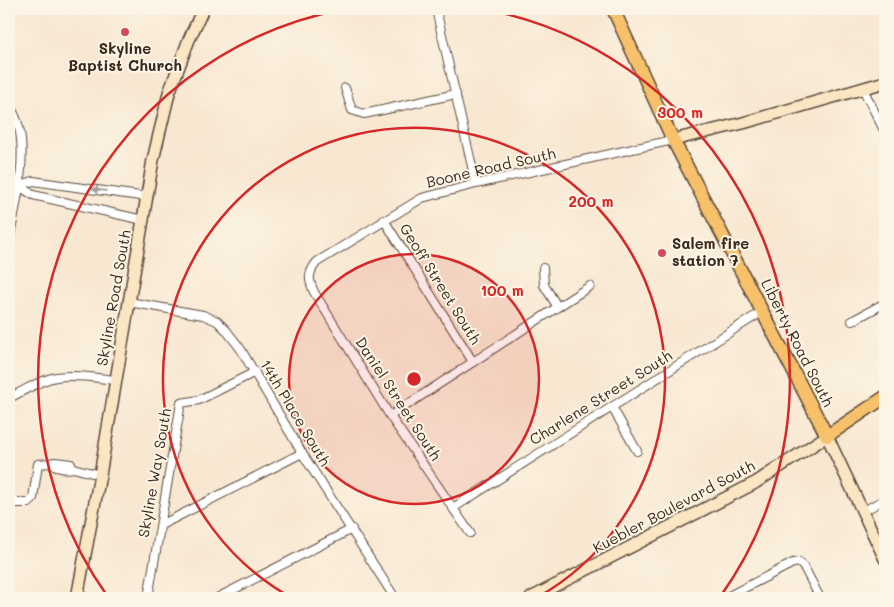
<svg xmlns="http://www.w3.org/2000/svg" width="894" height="607" viewBox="0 0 894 607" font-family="Mali,sans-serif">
  <rect width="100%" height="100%" fill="#fcf5e5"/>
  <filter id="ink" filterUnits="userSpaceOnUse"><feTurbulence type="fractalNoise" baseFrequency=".02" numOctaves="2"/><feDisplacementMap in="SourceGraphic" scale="10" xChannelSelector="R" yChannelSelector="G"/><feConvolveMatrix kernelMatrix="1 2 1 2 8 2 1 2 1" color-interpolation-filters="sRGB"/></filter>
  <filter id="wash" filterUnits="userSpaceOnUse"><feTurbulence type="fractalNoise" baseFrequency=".0096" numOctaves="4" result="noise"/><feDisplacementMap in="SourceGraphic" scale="20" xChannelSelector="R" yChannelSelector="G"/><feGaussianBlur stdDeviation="1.12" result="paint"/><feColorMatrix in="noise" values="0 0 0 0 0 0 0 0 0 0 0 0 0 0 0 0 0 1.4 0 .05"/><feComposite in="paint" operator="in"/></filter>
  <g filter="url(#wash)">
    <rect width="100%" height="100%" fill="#f8e7d1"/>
  </g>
  <g filter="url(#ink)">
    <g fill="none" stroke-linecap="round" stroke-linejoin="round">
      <!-- street casing -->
      <g stroke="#574639" stroke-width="10">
        <g id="street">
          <path d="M436,9L476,184"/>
          <path d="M345,88L352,110L364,114L456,94"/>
          <path d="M863,89L885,132"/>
          <path d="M9,103C12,110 16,117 18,124C28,157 15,208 9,241"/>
          <path d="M9,185L19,186L33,195L143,220"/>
          <path d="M19,186L33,181L147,197"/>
          <path d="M384,220L473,362"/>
          <path d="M543,268L544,285L557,306"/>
          <path d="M129,302L203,315L217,321L226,330L240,348L302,453L395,598"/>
          <path d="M852,321L885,303"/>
          <path d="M9,398C24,391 39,380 56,377C76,374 96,378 116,380"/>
          <path d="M612,407L637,451"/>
          <path d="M390,416L590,286"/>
          <path d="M73,468L71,464L55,462L50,463C55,468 66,470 73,468L100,475"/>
          <path d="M9,506L16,503H29L33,498L38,464L50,463"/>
          <path d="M453,508L763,311"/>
          <path d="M862,512L885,499"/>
          <path d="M161,525L302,453"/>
          <path d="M470,533L390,416L314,292C308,279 308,273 317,262L422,198L476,184L673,140"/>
          <path d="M148,598L181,403L199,400L255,372"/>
          <path d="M217,598L352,529"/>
          <path d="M725,598L793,563L799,562L805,569L820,598"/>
        </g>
      </g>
      <!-- secondary casing -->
      <g stroke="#574639" stroke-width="14">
        <g id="secondary">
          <path d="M673,140L743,123L885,82"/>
          <path d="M77,598L100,475L153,160L169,93L188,42L203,9"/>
          <path d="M531,598L755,483L827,436L885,559"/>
        </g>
      </g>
      <!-- primary casing -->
      <g stroke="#574639" stroke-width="15">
        <path id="primary" d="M613,9L673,140L827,436L885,397"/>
      </g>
      <!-- street -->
      <use href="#street" stroke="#fff" stroke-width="8"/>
      <!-- secondary -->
      <use href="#secondary" stroke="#fbe6c4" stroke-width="11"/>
      <!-- primary -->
      <use href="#primary" stroke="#f6c16b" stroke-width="12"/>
    </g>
    <!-- one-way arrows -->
    <defs><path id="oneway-solid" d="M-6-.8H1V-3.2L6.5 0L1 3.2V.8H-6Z" transform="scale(1.25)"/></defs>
    <use fill="#a79f9a" href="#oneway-solid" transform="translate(99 190) rotate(-172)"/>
  </g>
  <!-- distance rings -->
  <circle cx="414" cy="379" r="125" fill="#d62828" fill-opacity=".12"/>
  <g fill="none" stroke="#d62828" stroke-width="2.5">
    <circle cx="414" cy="379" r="125"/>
    <path d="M290 597A251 251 0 1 1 538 597"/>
    <path d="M108 597A376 376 0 0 1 345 9M483 9A376 376 0 0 1 720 597"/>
  </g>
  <!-- markers -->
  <g fill="#d1495b" stroke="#fcf5e5" stroke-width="2">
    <circle cx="125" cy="32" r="5"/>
    <circle cx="662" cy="253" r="5"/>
  </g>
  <g text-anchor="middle" stroke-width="4" stroke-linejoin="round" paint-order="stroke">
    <!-- poi labels -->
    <g font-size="15" font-weight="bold" fill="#3b2a1e" stroke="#fcf5e5">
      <text x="125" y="54">Skyline<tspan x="125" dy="17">Baptist Church</tspan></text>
      <text x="672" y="249" text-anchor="start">Salem fire<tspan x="672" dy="17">station 7</tspan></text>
    </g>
    <!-- street labels -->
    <g font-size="15" fill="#3b2a1e" stroke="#fcf5e5">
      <text transform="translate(491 168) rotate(-13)" y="5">Boone Road South</text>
      <text transform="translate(440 284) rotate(58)" y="5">Geoff Street South</text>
      <text transform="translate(114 298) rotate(-80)" y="5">Skyline Road South</text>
      <text transform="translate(797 343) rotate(63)" y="5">Liberty Road South</text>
      <text transform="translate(601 398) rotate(-32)" y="5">Charlene Street South</text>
      <text transform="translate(398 399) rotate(57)" y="5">Daniel Street South</text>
      <text transform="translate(295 413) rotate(59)" y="5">14th Place South</text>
      <text transform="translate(155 473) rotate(-80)" y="5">Skyline Way South</text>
      <text transform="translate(674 507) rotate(-28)" y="5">Kuebler Boulevard South</text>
    </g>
  </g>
  <circle cx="414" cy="379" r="8" fill="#d62828" stroke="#fcf5e5" stroke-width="2.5"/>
  <g font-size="15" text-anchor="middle" font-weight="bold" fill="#d62828" stroke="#fcf5e5" stroke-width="4" stroke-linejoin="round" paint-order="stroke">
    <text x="680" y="118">300 m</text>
    <text x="591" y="207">200 m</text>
    <text x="502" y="296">100 m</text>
  </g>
  <!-- margin -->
  <rect width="894" height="607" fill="none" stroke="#fcf5e5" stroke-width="30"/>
</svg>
